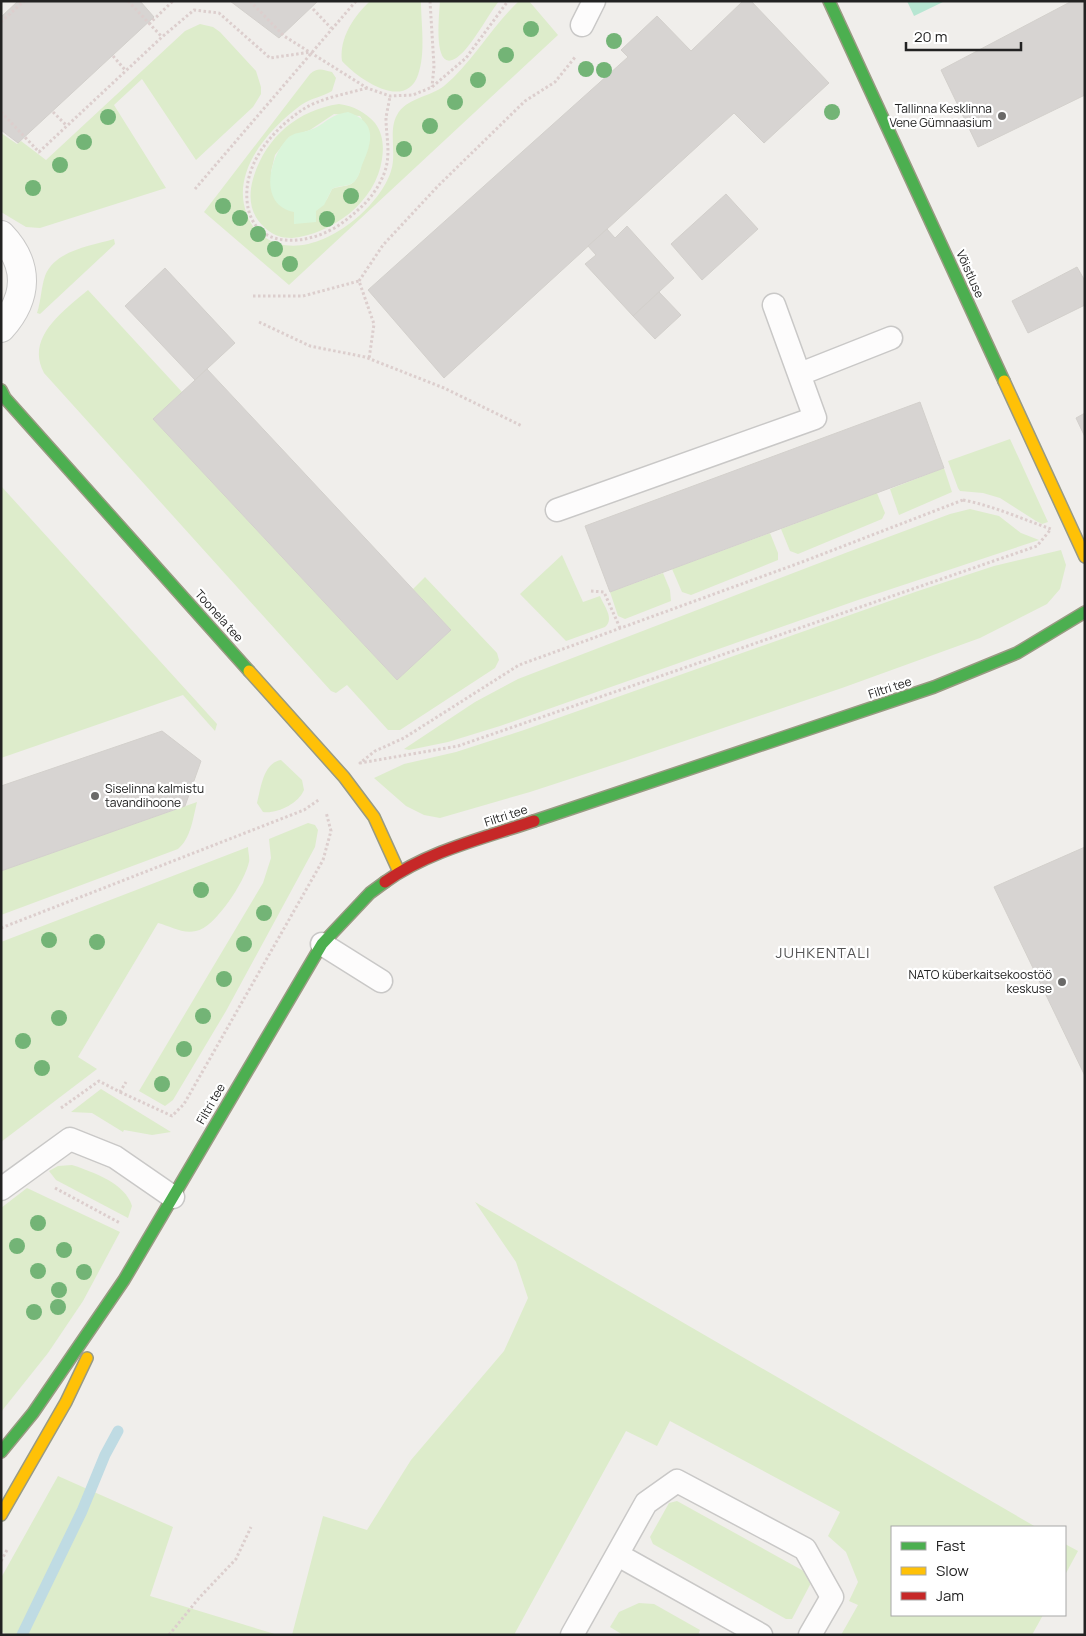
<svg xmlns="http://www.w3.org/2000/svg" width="1086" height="1636" viewBox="0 0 1086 1636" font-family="Manrope,sans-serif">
  <rect width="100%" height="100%" fill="#f0eeeb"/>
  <!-- grass -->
  <g fill="#ddeccb" fill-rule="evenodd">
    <path d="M370,1H421C421,24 426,53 418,75C405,112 357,78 342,61C339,38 354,16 370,1Z"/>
    <path d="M440,1H499C487,17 478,35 465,50C431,87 439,17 440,1Z"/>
    <path d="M519,1H529L558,35L289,285L204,212L310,74C319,66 324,71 332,72L336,78L332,91C322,97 311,98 301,105C269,129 230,171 247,215C251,225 257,233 266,238C309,266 378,212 391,171C397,153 388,131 397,115C406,98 430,97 444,86C473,62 491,27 519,1Z"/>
    <path d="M200,24L213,27L220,32L256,71L261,87V94L253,107L196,160L142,79L114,105L166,188L40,228L26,227L1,212V133L17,144L21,141L46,160L185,31Z"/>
    <path d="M339,104C354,106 365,112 375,123C383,134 384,146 382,159C376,202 332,234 292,238C281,238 272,235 264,227C250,214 248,197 253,179C265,138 297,110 339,104ZM334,114L360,116L362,119C362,135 367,175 351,184C345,187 338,186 332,189L327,199L318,209L294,224V212L271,187V172L275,155L289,137L310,130Z"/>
    <path d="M114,239L115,244L40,314L37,313C41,301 41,288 45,276C55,250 91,246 114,239Z"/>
    <path d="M88,290L182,392L153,419L397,680L451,630L413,589L425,577L497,653L499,660L495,668L400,730H388L347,685L336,693L331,691L44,373C25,338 63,311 88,290Z"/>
    <path d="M1010,439L1048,522L1042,524L1036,521L1000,498L983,493L960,491L958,488L948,461Z"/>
    <path d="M944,468L952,492L899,515L890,489Z"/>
    <path d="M1,486L217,724L215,731L183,695L1,758Z"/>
    <path d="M877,493L885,513L882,519L798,554L790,551L781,529Z"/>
    <path d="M970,509L999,516L1021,533L1039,540L858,600L500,726L448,742L409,750L404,749L475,702L518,679L848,552L950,514Z"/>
    <path d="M770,533L778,553V560L691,595L682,592L672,569Z"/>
    <path d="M1061,550L1066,565L1060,589L1047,604L980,638L842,688L625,761L530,792L440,818L424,815L406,806L374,778L404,764L456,752L524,730L918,591L994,566Z"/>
    <path d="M562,555L583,602L600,596C604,606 615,619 605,627L566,641L520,594Z"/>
    <path d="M663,573L670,590L671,601L625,619L618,616L610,592Z"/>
    <path d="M281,760L302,780L304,790C298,804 277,814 263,812L257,803C261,788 263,763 281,760Z"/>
    <path d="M197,802C193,818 191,838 178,849L1,915V871Z"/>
    <path d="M308,823L315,825L318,830L315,847L226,1011L173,1100L165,1106L139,1091L263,883L271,858L269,839Z"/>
    <path d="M248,847C248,852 250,858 249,862C245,881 215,928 196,931C182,934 170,926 158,923L78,1057L97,1069L1,1142V942Z"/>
    <path d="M101,1089L171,1132L152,1135L124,1130L123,1132L92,1113L71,1112Z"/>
    <path d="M72,1165C93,1172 125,1183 132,1206L128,1218L56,1180L49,1171L58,1166Z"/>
    <path d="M27,1188L120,1232L83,1301L48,1353L1,1412V1208Z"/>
    <path d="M475,1202L1036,1527H892V1615H1043L1032,1635H841L858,1605L849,1601L858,1582L846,1552L828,1536L840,1512L670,1421L657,1446L626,1431L515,1633L516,1635H292L323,1516L367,1530L411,1460L504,1351L528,1298L516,1262Z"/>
    <path d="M58,1476L173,1527L150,1596L278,1635H7L1,1631V1578Z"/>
    <path d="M677,1501L809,1574L812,1581L792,1619H786L653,1544L650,1537L669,1503Z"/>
    <path d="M1065,1544L1078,1551L1065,1575Z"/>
    <path d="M639,1603L654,1604L700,1630L698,1635H623L610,1627L619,1612Z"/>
  </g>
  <!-- park -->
  <path fill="#daf5da" d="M348,112C377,122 373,141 362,165C360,171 359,177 354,182C348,187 339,185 332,189L324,205L316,211V222L294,224V212C258,205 269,157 288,138C294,132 302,133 310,130C325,125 328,115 348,112Z"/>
  <!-- pitch -->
  <path fill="#b7e6d2" d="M907,1H945L914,16Z"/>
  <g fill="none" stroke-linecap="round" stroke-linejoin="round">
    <!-- stream -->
    <path stroke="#bfdbe3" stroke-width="11" d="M22,1635L82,1511L105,1455L118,1431"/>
  </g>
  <!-- building -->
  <g fill="#d7d4d2" stroke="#d3d0cc">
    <path d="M18,1H140L154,17L18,143L1,130V17Z"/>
    <path d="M230,1H318L279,38Z"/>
    <path d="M743,1H751L829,83L764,143L734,113L444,378L368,290L628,57L621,50L657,16L691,51Z"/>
    <path d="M1072,1H1085V95L978,147L941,70Z"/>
    <path d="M726,194L758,229L702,280L671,244Z"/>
    <path d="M627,226L674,278L633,316L585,264L596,255L588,246L607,229L615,238Z"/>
    <path d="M1077,267L1085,281V305L1028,333L1012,301Z"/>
    <path d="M165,268L235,343L195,380L125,306Z"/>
    <path d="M659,292L681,315L655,339L633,316Z"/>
    <path d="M207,369L451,630L397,680L153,419Z"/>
    <path d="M920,402L944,468L610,592L585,526Z"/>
    <path d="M1085,413V437L1076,418Z"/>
    <path d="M162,731L201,761L185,806L1,871V786Z"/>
    <path d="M1085,847V1076L994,887Z"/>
  </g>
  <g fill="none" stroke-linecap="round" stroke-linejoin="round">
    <!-- lane casing -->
    <g stroke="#c9c8c7" stroke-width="25">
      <g id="lane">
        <path d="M582,25L594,1"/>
        <path d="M800,374L891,338"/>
        <path d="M557,510L815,418L774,305"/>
        <path d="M322,944L381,981"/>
        <path d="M1,1189L70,1139L115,1157L173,1197"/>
        <path d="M618,1555L761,1635"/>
        <path d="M572,1635L646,1503L677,1481L805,1549L832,1597L810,1635"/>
      </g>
    </g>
    <!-- street casing -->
    <g stroke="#c9c8c7" stroke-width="30">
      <path id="street" d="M1,235C30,265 28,298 1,328"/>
    </g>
    <!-- fast casing -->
    <g stroke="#999a82" stroke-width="14">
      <g id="fast">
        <path d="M829,1L1004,381"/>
        <path d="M1,390L5,398L249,671"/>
        <path d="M534,821L934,687L1017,653L1085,612"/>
        <path d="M1,1452L33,1413L124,1280L322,944L370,893L385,882"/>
      </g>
    </g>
    <!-- slow casing -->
    <g stroke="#999a82" stroke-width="14">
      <g id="slow">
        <path d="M1004,381L1085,557"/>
        <path d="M249,671L344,777L374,817L399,872"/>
        <path d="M1,1515L66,1402L87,1358"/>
      </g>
    </g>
    <!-- jam casing -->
    <g stroke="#999a82" stroke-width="14">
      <path id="jam" d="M385,882C428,851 484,838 534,821"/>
    </g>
    <!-- path -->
    <g stroke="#dccecd" stroke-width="3" stroke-dasharray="2.5 2.5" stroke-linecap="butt">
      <path d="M128,1L162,37"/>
      <path d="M250,1L284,36L367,88L390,96L413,95L432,87L466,58L508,1"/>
      <path d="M430,1L434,66L432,87"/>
      <path d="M313,9L331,28"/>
      <path d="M1,22L24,1"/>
      <path d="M149,24L173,1"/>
      <path d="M113,56L126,71"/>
      <path d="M367,88C346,94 320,98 302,110C273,130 244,162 247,200C251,253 311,246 342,223C361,209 377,194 385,171C391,153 386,136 386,118C387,111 389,103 390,96"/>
      <path d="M1,112L39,152L162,37L194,10L219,13L270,58L311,52"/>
      <path d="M53,112L67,126"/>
      <path d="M195,189L356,1"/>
      <path d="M359,281L383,245L438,186L525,101L555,82L576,56"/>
      <path d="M253,296H303L359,281L374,324L369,359"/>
      <path d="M259,322L310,346L365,357L444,388L522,426"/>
      <path d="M963,500C994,506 1022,519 1051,529L1037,546L458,746L360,763L375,751L404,738L519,665L802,562Z"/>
      <path d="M591,591L604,592L620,628"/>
      <path d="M1,928L304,810L320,799"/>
      <path d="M120,1092L172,1116L184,1104L323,860L331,831L326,812"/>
      <path d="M61,1108L99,1081L120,1092L126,1082"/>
      <path d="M55,1188L120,1223"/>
      <path d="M1,1561L8,1548"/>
      <path d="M169,1635L199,1598L236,1559L251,1527"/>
    </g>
    <!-- lane -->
    <use href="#lane" stroke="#fdfcfc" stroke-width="22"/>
    <!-- street -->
    <use href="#street" stroke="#fdfcfc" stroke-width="28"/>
    <!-- fast -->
    <use href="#fast" stroke="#4caf50" stroke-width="11"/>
    <!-- slow -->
    <use href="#slow" stroke="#ffc107" stroke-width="11"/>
    <!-- jam -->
    <use href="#jam" stroke="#c62828" stroke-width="11"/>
  </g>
  <!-- trees -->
  <g fill="#73b476">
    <circle cx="531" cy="29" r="8"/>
    <circle cx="614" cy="41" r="8"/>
    <circle cx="506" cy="55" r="8"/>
    <circle cx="586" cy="69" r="8"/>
    <circle cx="604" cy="70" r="8"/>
    <circle cx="478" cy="80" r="8"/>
    <circle cx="455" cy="102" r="8"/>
    <circle cx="832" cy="112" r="8"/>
    <circle cx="108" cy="117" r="8"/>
    <circle cx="430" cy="126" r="8"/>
    <circle cx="84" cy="142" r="8"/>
    <circle cx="404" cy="149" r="8"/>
    <circle cx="60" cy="165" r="8"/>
    <circle cx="33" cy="188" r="8"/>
    <circle cx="351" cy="196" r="8"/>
    <circle cx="223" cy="206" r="8"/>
    <circle cx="240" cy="218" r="8"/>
    <circle cx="327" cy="219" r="8"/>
    <circle cx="258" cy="234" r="8"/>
    <circle cx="275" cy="249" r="8"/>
    <circle cx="290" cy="264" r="8"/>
    <circle cx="201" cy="890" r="8"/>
    <circle cx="264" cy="913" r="8"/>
    <circle cx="49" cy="940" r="8"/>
    <circle cx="97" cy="942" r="8"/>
    <circle cx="244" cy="944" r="8"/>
    <circle cx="224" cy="979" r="8"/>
    <circle cx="203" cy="1016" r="8"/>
    <circle cx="59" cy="1018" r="8"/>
    <circle cx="23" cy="1041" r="8"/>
    <circle cx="184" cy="1049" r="8"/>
    <circle cx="42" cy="1068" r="8"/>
    <circle cx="162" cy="1084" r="8"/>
    <circle cx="38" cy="1223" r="8"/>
    <circle cx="17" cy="1246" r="8"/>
    <circle cx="64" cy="1250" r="8"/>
    <circle cx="38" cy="1271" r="8"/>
    <circle cx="84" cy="1272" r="8"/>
    <circle cx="59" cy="1290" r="8"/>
    <circle cx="58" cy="1307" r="8"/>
    <circle cx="34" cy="1312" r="8"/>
  </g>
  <!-- markers -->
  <g fill="#6a6968" stroke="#fff" stroke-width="2">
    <circle cx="1002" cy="116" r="5"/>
    <circle cx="95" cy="796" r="5"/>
    <circle cx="1062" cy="982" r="5"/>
  </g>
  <g text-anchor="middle" stroke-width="4.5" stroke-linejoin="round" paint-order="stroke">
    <!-- poi labels -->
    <g font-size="12" fill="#222" stroke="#fff" text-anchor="end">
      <text x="992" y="113">Tallinna Kesklinna<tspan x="992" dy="14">Vene Gümnaasium</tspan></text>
      <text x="105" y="793" text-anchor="start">Siselinna kalmistu<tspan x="105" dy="14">tavandihoone</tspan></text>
      <text x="1052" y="979">NATO küberkaitsekoostöö<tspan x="1052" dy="14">keskuse</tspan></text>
    </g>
    <!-- street labels -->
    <g font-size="12" fill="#222" stroke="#fff">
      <text transform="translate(970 274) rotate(66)" y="4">Võistluse</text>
      <text transform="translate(219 616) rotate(48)" y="4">Toonela tee</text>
      <text transform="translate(890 688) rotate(-18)" y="4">Filtri tee</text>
      <text transform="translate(506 816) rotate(-18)" y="4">Filtri tee</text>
      <text transform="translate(211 1104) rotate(-60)" y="4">Filtri tee</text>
    </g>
    <!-- quarter labels -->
    <g font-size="15" letter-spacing="1" fill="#555" stroke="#fff">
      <text x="823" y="958">JUHKENTALI</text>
    </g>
  </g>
  <!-- border -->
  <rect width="1086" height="1636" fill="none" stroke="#222222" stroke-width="5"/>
  <!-- legend -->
  <rect x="891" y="1526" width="175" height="90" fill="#ffffff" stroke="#a7a7a7"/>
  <rect x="901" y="1542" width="25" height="8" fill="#4caf50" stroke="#a7a7a7"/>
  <text x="936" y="1551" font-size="15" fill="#222222">Fast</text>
  <rect x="901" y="1567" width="25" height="8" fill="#ffc107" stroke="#a7a7a7"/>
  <text x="936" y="1576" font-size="15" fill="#222222">Slow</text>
  <rect x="901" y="1592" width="25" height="8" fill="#c62828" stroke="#a7a7a7"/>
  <text x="936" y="1601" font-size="15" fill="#222222">Jam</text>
  <!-- scale -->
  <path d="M906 42v8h115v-8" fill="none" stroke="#222222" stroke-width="2.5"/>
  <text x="914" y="42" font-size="15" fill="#222222" stroke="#ffffff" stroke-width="4" paint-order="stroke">20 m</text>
</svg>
